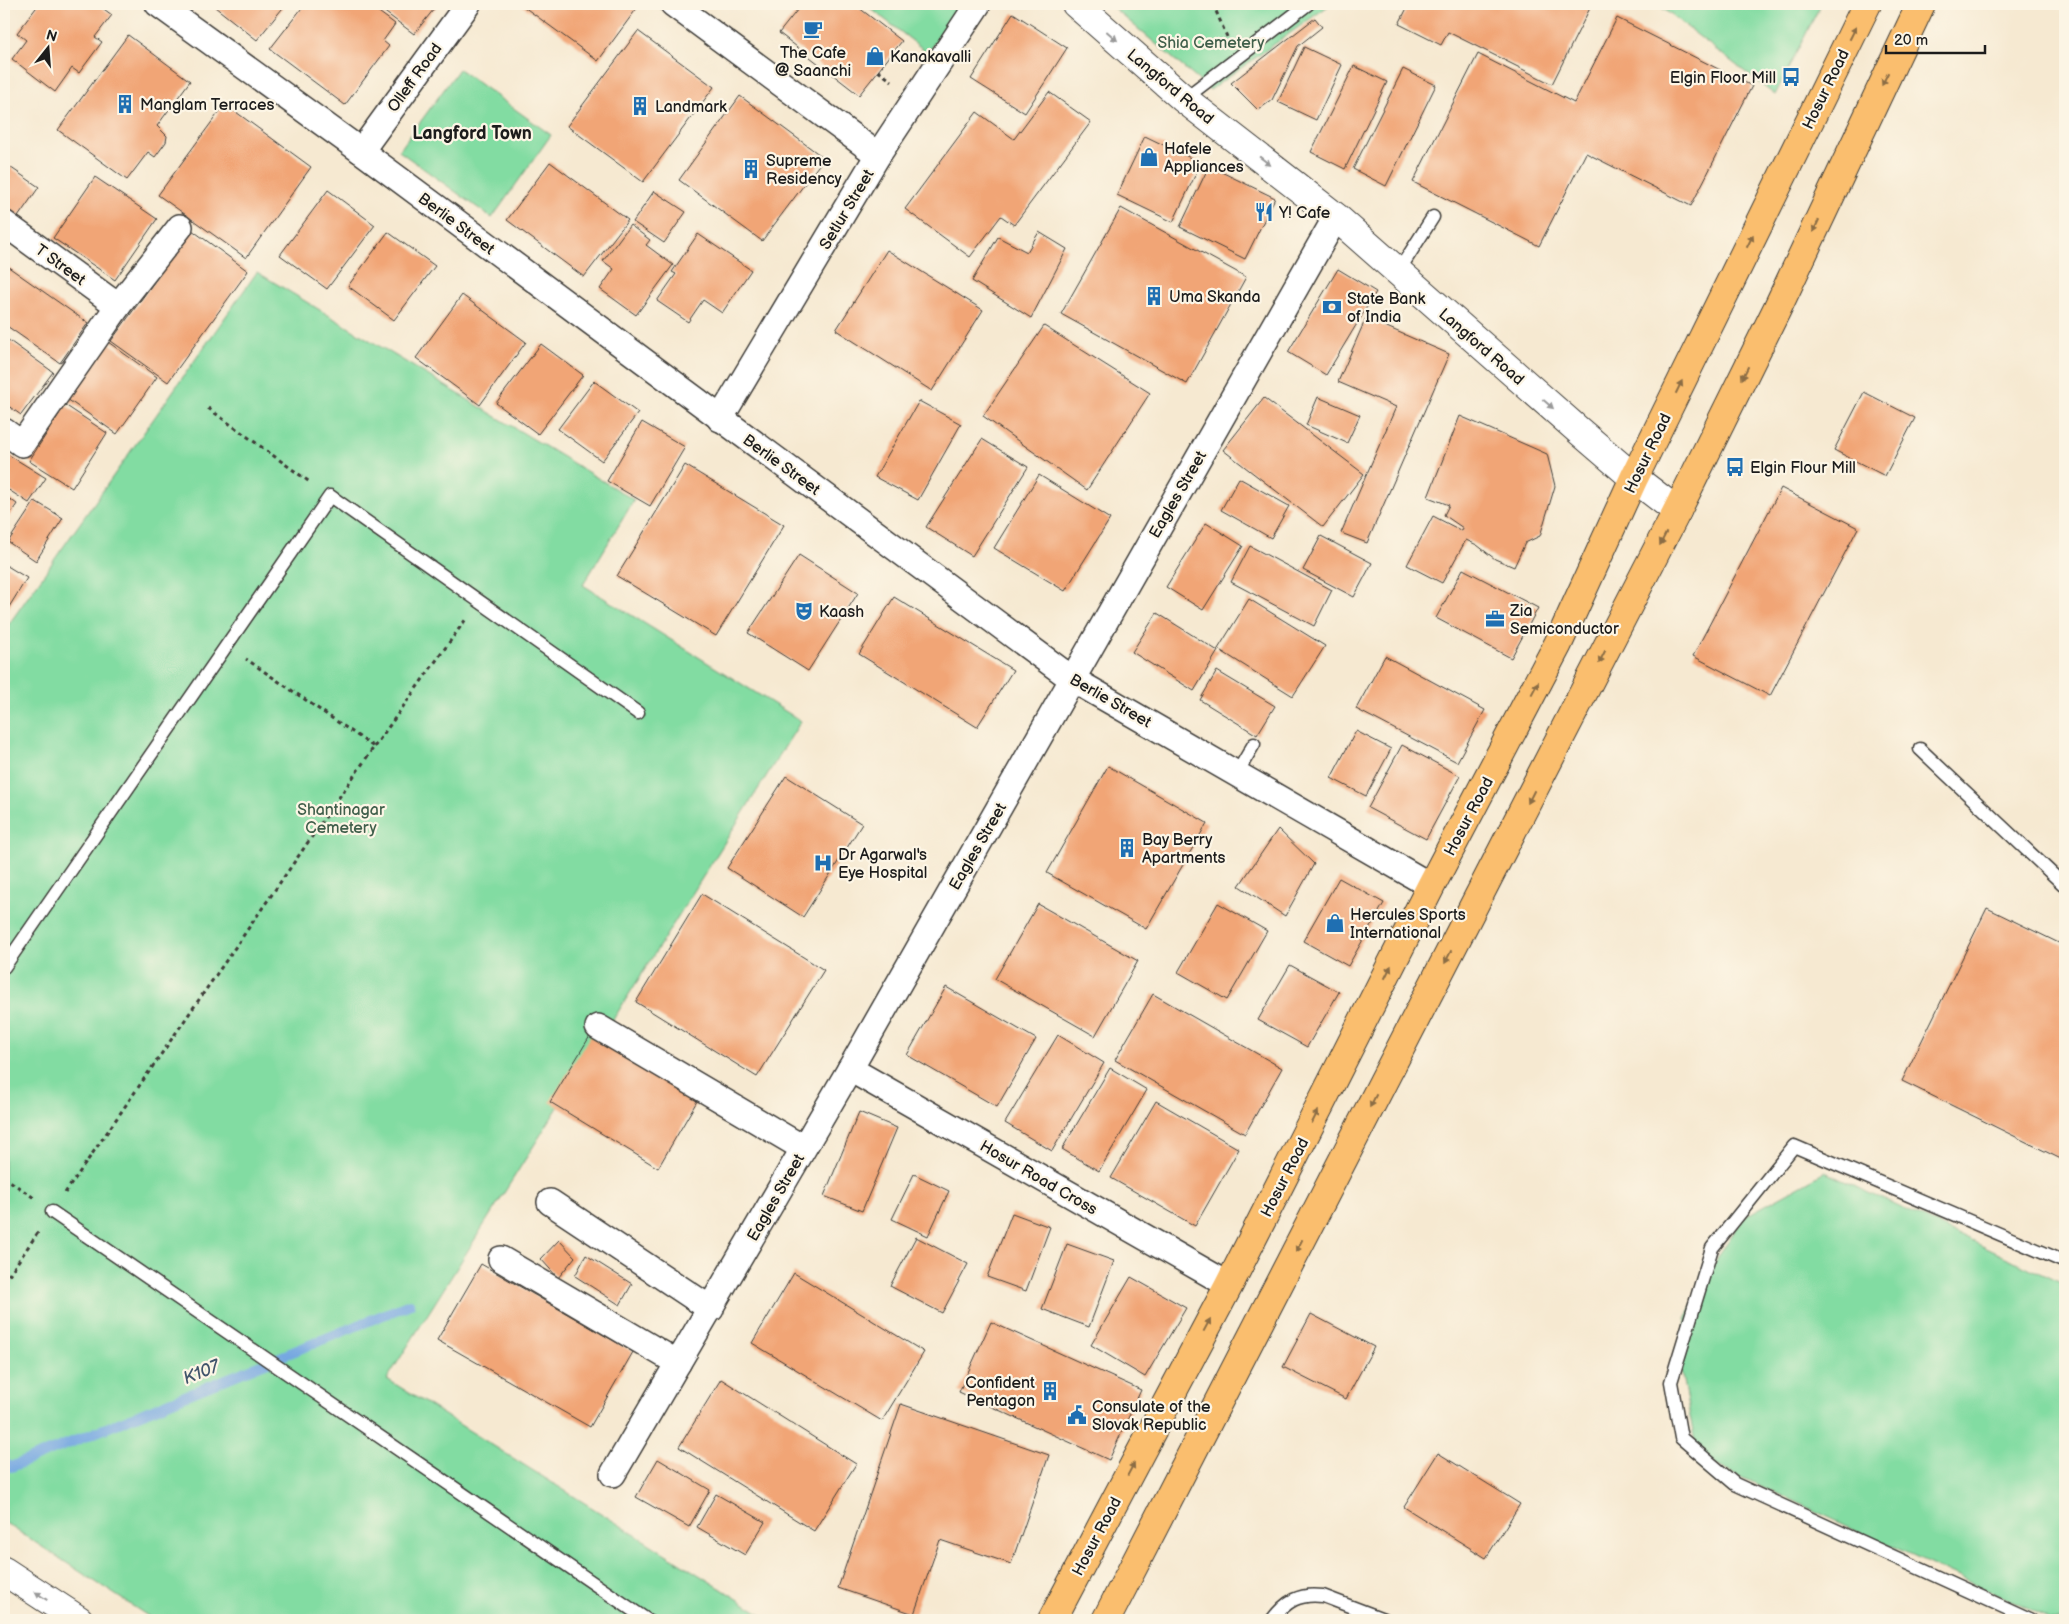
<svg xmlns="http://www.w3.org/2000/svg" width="2069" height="1624" viewBox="0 0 2069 1624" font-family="'Balsamiq Sans',sans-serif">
  <rect width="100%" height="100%" fill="#fcf5e5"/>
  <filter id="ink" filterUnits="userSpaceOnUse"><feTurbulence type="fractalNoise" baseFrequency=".02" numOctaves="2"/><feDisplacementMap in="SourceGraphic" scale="10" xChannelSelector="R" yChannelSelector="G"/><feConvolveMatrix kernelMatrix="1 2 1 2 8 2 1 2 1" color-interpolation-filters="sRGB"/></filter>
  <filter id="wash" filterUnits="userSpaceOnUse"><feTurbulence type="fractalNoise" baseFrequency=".0096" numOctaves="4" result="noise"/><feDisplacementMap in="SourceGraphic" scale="20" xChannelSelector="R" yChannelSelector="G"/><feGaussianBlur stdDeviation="1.12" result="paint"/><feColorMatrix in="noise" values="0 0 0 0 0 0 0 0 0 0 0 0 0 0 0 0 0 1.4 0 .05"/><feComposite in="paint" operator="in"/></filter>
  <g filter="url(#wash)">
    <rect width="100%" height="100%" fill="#f6e9d1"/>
    <!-- green -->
    <g fill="#82dca2" stroke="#4f7c5f">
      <path d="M865,4H960L928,53Z"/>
      <path d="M1109,4H1331L1210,90Z"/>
      <path d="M1657,4H1821L1775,95Z"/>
      <path d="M459,69L551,135L492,218L399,151Z"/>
      <path d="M257,272L634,500L583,585L801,721L387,1379L771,1620H154L4,1522V631Z"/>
      <path d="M1825,1172L2065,1285V1620H2051L1698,1457L1680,1366L1686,1318L1720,1253L1744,1217Z"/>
    </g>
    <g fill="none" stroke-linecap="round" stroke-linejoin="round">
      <!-- stream -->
      <path stroke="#75a7e1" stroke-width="10" d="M4,1463L11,1467L410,1304"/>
    </g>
    <g id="blocks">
      <!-- building -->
      <g fill="#f1a576">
        <path d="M39,4H97L112,15L95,37L102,42L79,73L72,68L55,92L12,59L26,40L17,33Z"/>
        <path d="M217,4H286L257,40L215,7Z"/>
        <path d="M305,4H368L395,24L383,41L389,46L345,105L270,49Z"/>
        <path d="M374,4H438L414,34Z"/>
        <path d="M520,4H640L598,61Z"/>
        <path d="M802,4H854L902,41L859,95L779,33Z"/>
        <path d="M1409,4H1592L1552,84L1448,32L1441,45L1399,24Z"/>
        <path d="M1013,13L1067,48L1025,113L971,79Z"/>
        <path d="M1315,18L1322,27L1298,46L1272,100L1258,110L1231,83Z"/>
        <path d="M1617,18L1752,86L1691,206L1586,153L1539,246L1413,182L1478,54L1574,103Z"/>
        <path d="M638,31L714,87L643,182L567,126Z"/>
        <path d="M128,35L190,81L157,126L167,136L166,142L155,157L148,152L127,180L58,130Z"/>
        <path d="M1304,47L1342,65L1316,120L1278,102Z"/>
        <path d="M1354,66L1387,82L1345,169L1311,152Z"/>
        <path d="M1403,69L1436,85L1386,186L1353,169Z"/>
        <path d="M1049,92L1091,122L1014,225L1001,216L970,257L905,209L977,112L1014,139Z"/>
        <path d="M740,96L824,158L762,241L679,180Z"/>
        <path d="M225,104L311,167L246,258L158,195Z"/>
        <path d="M1145,136L1201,163L1173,222L1117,195Z"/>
        <path d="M550,162L628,220L584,277L507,220Z"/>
        <path d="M4,163L39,187L18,217L4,207Z"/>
        <path d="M1209,166L1275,198L1245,259L1180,227Z"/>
        <path d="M95,177L157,219L115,280L53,238Z"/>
        <path d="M328,190L375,225L327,289L280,255Z"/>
        <path d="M654,191L686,212L664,243L633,222Z"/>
        <path d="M1121,208L1246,277L1187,384L1061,314Z"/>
        <path d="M630,225L650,240L646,245L673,265L636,315L600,289L614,269L603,261Z"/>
        <path d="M192,230L248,271L168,382L111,341Z"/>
        <path d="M388,232L435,266L394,320L348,286Z"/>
        <path d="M1039,232L1067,249L1031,318L972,281L998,237L1027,252Z"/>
        <path d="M698,234L751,270L722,313L703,300L688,322L657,301L676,274L672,272Z"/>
        <path d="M887,250L983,310L932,391L836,330Z"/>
        <path d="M7,266L88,323L60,363L4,324V270Z"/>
        <path d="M1338,269L1376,292L1326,375L1288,352Z"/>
        <path d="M462,295L526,342L480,405L416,358Z"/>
        <path d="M1366,318L1449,354L1367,543L1341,533L1396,407L1338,382Z"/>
        <path d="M1044,326L1150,393L1087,490L983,416Z"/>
        <path d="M4,337L53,372L21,415L4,403Z"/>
        <path d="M108,342L157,377L117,434L67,399Z"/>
        <path d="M541,344L583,375L538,434L496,403Z"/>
        <path d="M594,381L638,413L602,461L558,429Z"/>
        <path d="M1864,392L1915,418L1885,476L1834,450Z"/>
        <path d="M1318,397L1360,415L1347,443L1306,425Z"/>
        <path d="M1264,398L1364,474L1323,527L1223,450Z"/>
        <path d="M919,401L961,424L918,500L875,477Z"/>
        <path d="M65,405L107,433L72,488L29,461Z"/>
        <path d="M1460,416L1547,454L1555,486L1540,536L1525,543L1514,567L1495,559L1477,545L1466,540L1442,583L1407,565L1433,516L1462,531L1463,528L1444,515L1449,505L1428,497Z"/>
        <path d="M642,422L685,447L650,506L607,481Z"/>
        <path d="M982,439L1028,467L972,556L926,527Z"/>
        <path d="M4,452L46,478L29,503L4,487Z"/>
        <path d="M685,465L784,525L716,636L617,576Z"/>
        <path d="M1039,475L1110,519L1065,591L994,548Z"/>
        <path d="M1239,478L1289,506L1271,538L1221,510Z"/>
        <path d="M1781,488L1858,528L1770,696L1693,656Z"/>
        <path d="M4,495L17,504L4,524Z"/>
        <path d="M35,501L63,518L36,561L8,542Z"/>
        <path d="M1206,523L1243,546L1203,610L1166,587Z"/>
        <path d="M1321,536L1372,563L1354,597L1303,570Z"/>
        <path d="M1250,546L1332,590L1314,626L1231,582Z"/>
        <path d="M799,555L858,593L808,671L748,633Z"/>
        <path d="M4,564L27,578L4,615Z"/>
        <path d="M1463,569L1538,608L1511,658L1436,618Z"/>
        <path d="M894,597L1013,670L977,727L859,654Z"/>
        <path d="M1249,599L1325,646L1293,696L1218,649Z"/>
        <path d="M1157,613L1218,651L1194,691L1132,652Z"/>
        <path d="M1385,656L1485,710L1457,762L1356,709Z"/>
        <path d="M1217,671L1275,706L1257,735L1200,700Z"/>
        <path d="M1356,731L1391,749L1366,796L1331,778Z"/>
        <path d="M1402,745L1460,776L1426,839L1368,808Z"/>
        <path d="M1108,766L1207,823L1146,929L1047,873Z"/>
        <path d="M786,776L862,824L803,917L727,868Z"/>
        <path d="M1278,829L1314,864L1285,916L1239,886Z"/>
        <path d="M1339,878L1384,903L1348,966L1303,941Z"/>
        <path d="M702,894L824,970L757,1077L636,1002Z"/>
        <path d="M1218,903L1267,931L1227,1000L1178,972Z"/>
        <path d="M1038,904L1138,961L1095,1036L995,979Z"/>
        <path d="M1987,908L2065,946V1161L1902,1081Z"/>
        <path d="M1290,965L1339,992L1307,1047L1258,1020Z"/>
        <path d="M946,987L1036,1039L997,1107L907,1055Z"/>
        <path d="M1153,994L1282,1068L1245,1134L1115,1060Z"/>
        <path d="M1058,1035L1104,1063L1052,1151L1005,1123Z"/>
        <path d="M590,1036L700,1096L658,1168L550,1102Z"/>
        <path d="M1110,1068L1147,1090L1099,1171L1062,1149Z"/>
        <path d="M1156,1101L1239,1149L1195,1226L1111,1178Z"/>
        <path d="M859,1112L897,1128L862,1211L824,1196Z"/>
        <path d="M914,1174L949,1191L928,1236L892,1219Z"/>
        <path d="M1012,1213L1050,1227L1026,1291L987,1277Z"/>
        <path d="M916,1237L968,1264L942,1313L890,1286Z"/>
        <path d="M559,1240L575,1257L558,1278L541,1259Z"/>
        <path d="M1067,1244L1114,1261L1089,1327L1042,1309Z"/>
        <path d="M586,1255L632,1284L620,1305L575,1276Z"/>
        <path d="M481,1264L633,1352L590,1427L437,1340Z"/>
        <path d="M794,1273L924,1352L882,1421L752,1343Z"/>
        <path d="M1131,1277L1186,1308L1145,1377L1091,1345Z"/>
        <path d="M1311,1314L1374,1347L1346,1399L1283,1367Z"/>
        <path d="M991,1322L1141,1390L1109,1460L959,1392Z"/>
        <path d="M721,1379L856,1464L814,1531L679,1447Z"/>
        <path d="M901,1404L1049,1455L1011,1564L940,1540L914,1614L838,1588Z"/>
        <path d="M1438,1453L1520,1504L1486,1558L1404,1507Z"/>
        <path d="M658,1459L710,1490L689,1527L636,1497Z"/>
        <path d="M716,1494L765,1522L745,1555L697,1527Z"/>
      </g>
    </g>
  </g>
  <g filter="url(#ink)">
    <use href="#blocks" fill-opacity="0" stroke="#3d3b37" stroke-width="1"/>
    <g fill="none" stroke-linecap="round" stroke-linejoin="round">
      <!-- service casing -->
      <g stroke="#3d3b37" stroke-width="15">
        <g id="service">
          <path d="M1184,99L1308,4"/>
          <path d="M1398,272L1433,217"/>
          <path d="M1920,749L2065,886"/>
          <path d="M1237,773L1254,744"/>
          <path d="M4,967L330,496L638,713"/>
          <path d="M52,1212L647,1620"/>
          <path d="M1272,1620C1286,1601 1299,1593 1323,1596L1386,1620"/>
          <path d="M2032,1620L1735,1484L1681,1438L1671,1382L1712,1248L1794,1146L2065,1262"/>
        </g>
      </g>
      <!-- minor casing -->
      <g stroke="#3d3b37" stroke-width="28">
        <g id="minor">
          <path d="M158,4L361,151L1072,679L1431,886"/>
          <path d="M673,4L878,155"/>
          <path d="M361,151L468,4"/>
          <path d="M4,223L118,306"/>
          <path d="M720,419L878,155L978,4"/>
          <path d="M4,431L22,444L118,306L180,227"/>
          <path d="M598,1027L803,1148"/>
          <path d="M850,1069L1229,1285"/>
          <path d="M550,1202L711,1309"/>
          <path d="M501,1259L678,1363"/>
          <path d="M613,1474L850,1069L1336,217"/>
        </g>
      </g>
      <!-- tertiary casing -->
      <g stroke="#3d3b37" stroke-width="30">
        <g id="tertiary">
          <path d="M1076,4L1184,99L1336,217L1578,430L1634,478L1677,511"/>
          <path d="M4,1571L79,1620"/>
        </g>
      </g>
      <!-- primary casing -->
      <g stroke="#3d3b37" stroke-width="30">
        <g id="primary">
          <path d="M1052,1620L1229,1285L1431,886L1558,644L1634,478L1867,4"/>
          <path d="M1106,1620L1677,511L1777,309L1921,4"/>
        </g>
      </g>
      <!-- path -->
      <g stroke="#3d3b37" stroke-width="3" stroke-dasharray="4 4" stroke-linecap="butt">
        <path d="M1213,4L1227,37"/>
        <path d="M878,71L892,81"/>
        <path d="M208,408L311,483"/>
        <path d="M374,747L466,619"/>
        <path d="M4,1177L34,1198"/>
        <path d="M65,1193L374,747L246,659"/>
        <path d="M4,1282L39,1231"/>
      </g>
      <!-- service -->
      <use href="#service" stroke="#fff" stroke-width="12"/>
      <!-- minor -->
      <use href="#minor" stroke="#fff" stroke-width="25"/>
      <!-- tertiary -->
      <use href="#tertiary" stroke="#fff" stroke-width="28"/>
      <!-- primary -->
      <use href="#primary" stroke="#fabe6e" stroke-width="28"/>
    </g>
    <!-- one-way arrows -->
    <defs><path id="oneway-solid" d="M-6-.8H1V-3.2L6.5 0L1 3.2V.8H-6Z" transform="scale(1.25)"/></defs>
    <g fill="#8b6d45">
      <use href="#oneway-solid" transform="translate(1853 33) rotate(-63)"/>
      <use href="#oneway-solid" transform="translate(1885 79) rotate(116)"/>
      <use href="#oneway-solid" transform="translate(1816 226) rotate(115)"/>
      <use href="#oneway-solid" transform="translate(1750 241) rotate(-64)"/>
      <use href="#oneway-solid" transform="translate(1745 373) rotate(116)"/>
      <use href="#oneway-solid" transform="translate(1679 387) rotate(-64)"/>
      <use href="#oneway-solid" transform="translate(1663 539) rotate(117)"/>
      <use href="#oneway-solid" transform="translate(1602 657) rotate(117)"/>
      <use href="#oneway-solid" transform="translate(1535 688) rotate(-62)"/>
      <use href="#oneway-solid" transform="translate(1531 797) rotate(117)"/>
      <use href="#oneway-solid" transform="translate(1448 957) rotate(117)"/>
      <use href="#oneway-solid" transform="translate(1388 972) rotate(-64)"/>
      <use href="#oneway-solid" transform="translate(1373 1101) rotate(117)"/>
      <use href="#oneway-solid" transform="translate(1315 1117) rotate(-63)"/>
      <use href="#oneway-solid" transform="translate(1299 1246) rotate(117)"/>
      <use href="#oneway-solid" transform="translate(1207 1325) rotate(-62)"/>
      <use href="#oneway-solid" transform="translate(1131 1469) rotate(-62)"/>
    </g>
    <g fill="#999">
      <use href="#oneway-solid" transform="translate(1112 36) rotate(41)"/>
      <use href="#oneway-solid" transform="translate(1265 161) rotate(38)"/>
      <use href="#oneway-solid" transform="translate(1548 404) rotate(41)"/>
      <use href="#oneway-solid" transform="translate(41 1596) rotate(-147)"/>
    </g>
  </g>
  <!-- icons -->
  <defs>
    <g id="cafe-bare" transform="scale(1.5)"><path d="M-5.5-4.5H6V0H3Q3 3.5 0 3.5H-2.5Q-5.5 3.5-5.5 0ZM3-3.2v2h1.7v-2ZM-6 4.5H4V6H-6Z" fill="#1f6fb2" stroke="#fcf5e5" stroke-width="2.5" paint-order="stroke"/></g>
    <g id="shop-bare" transform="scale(1.5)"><path d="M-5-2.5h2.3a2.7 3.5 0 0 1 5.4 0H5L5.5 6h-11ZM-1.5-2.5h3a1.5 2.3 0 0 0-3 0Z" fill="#1f6fb2" stroke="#fcf5e5" stroke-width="2.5" paint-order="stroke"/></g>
    <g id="bus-bare" transform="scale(1.5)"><path d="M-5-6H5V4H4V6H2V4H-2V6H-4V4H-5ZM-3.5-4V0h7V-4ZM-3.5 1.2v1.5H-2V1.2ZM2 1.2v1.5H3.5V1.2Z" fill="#1f6fb2" stroke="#fcf5e5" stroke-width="2.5" paint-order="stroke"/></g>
    <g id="building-bare" transform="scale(1.5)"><path d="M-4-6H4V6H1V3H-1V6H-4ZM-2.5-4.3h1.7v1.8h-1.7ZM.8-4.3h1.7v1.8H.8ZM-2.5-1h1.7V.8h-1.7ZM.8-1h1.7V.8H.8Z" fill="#1f6fb2" stroke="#fcf5e5" stroke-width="2.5" paint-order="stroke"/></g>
    <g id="restaurant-bare" transform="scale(1.5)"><path d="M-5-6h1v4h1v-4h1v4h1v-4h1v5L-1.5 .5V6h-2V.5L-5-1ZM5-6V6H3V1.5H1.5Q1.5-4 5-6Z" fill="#1f6fb2" stroke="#fcf5e5" stroke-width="2.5" paint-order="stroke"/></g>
    <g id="bank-bare" transform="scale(1.5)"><path d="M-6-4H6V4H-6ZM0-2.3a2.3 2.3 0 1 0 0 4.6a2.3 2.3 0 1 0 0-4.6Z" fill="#1f6fb2" stroke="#fcf5e5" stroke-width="2.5" paint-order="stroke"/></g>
    <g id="theatre-bare" transform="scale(1.5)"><path d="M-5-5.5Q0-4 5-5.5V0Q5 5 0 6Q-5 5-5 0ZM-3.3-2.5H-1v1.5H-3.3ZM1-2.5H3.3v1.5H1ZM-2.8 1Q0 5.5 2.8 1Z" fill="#1f6fb2" stroke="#fcf5e5" stroke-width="2.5" paint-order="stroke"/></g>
    <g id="office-bare" transform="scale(1.5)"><path d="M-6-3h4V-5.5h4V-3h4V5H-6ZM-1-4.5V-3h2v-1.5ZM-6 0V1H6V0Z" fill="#1f6fb2" stroke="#fcf5e5" stroke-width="2.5" paint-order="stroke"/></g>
    <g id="hospital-bare" transform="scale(1.5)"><path d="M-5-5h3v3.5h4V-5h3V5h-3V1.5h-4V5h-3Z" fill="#1f6fb2" stroke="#fcf5e5" stroke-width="2.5" paint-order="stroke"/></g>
    <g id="civic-bare" transform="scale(1.5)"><path d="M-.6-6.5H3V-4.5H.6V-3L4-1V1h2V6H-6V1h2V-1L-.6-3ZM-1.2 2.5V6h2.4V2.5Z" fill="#1f6fb2" stroke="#fcf5e5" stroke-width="2.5" paint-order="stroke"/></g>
  </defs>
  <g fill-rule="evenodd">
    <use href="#cafe-bare" x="813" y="29"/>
    <use href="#shop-bare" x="875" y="56"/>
    <use href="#bus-bare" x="1791" y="77"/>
    <use href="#building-bare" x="125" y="104"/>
    <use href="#building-bare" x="640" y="106"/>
    <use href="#shop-bare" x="1149" y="157"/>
    <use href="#building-bare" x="751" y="169"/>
    <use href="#restaurant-bare" x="1264" y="212"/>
    <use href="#building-bare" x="1154" y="296"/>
    <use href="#bank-bare" x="1332" y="307"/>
    <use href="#bus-bare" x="1735" y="467"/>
    <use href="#theatre-bare" x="804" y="611"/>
    <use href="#office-bare" x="1495" y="619"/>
    <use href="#building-bare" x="1127" y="848"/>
    <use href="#hospital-bare" x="823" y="863"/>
    <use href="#shop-bare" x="1335" y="923"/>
    <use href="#building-bare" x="1050" y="1391"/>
    <use href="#civic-bare" x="1077" y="1415"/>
  </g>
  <g text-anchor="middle" stroke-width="4.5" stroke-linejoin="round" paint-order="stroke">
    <!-- park labels -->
    <g font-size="16" fill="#405f4b" stroke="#fcf5e5">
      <text x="1211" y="48">Shia Cemetery</text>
      <text x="341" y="815">Shantinagar<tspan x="341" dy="18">Cemetery</tspan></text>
    </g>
    <!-- poi labels -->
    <g font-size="16" fill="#1c1c1c" stroke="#fcf5e5" text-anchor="start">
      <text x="813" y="58" text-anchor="middle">The Cafe<tspan x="813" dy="18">@ Saanchi</tspan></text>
      <text x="890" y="62">Kanakavalli</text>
      <text x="1776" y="83" text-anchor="end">Elgin Floor Mill</text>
      <text x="140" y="110">Manglam Terraces</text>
      <text x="655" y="112">Landmark</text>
      <text x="1164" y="154">Hafele<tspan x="1164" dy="18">Appliances</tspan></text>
      <text x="766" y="166">Supreme<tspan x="766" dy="18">Residency</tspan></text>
      <text x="1279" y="218">Y! Cafe</text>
      <text x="1169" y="302">Uma Skanda</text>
      <text x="1347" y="304">State Bank<tspan x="1347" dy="18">of India</tspan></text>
      <text x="1750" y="473">Elgin Flour Mill</text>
      <text x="1510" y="616">Zia<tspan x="1510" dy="18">Semiconductor</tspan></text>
      <text x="819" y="617">Kaash</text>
      <text x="1142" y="845">Bay Berry<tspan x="1142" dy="18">Apartments</tspan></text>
      <text x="838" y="860">Dr Agarwal's<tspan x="838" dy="18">Eye Hospital</tspan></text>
      <text x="1350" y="920">Hercules Sports<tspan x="1350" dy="18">International</tspan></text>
      <text x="1035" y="1388" text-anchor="end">Confident<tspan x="1035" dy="18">Pentagon</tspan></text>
      <text x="1092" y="1412">Consulate of the<tspan x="1092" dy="18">Slovak Republic</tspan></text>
    </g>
    <!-- street labels -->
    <g font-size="16" fill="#1c1c1c" stroke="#fcf5e5">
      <text transform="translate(414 77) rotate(-54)" y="6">Olleff Road</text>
      <text transform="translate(1171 86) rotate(40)" y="6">Langford Road</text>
      <text transform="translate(1825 89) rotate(-64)" y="6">Hosur Road</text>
      <text transform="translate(846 209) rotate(-59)" y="6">Setlur Street</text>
      <text transform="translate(457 223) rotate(37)" y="6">Berlie Street</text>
      <text transform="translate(61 264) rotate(36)" y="6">T Street</text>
      <text transform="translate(1482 346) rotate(41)" y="6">Langford Road</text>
      <text transform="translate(1647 453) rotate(-64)" y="6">Hosur Road</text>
      <text transform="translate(782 464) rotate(36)" y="6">Berlie Street</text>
      <text transform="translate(1177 494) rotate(-60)" y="6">Eagles Street</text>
      <text transform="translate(1111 700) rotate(30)" y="6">Berlie Street</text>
      <text transform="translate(1468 816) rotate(-62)" y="6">Hosur Road</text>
      <text transform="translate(977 846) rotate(-60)" y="6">Eagles Street</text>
      <text transform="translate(1039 1177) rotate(30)" y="6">Hosur Road Cross</text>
      <text transform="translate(1284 1177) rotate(-63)" y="6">Hosur Road</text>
      <text transform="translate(775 1197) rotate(-60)" y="6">Eagles Street</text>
      <text transform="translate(1096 1536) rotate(-62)" y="6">Hosur Road</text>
    </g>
    <!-- neighbourhood labels -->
    <g font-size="18" font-weight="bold" fill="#1c1c1c" stroke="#fcf5e5">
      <text x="472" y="139">Langford Town</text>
    </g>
    <!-- water labels -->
    <g font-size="18" font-style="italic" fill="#40546b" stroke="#fcf5e5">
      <text transform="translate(201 1372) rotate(-22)" y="6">K107</text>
    </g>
  </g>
  <!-- margin -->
  <rect width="2069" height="1624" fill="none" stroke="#fcf5e5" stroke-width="20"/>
  <!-- north arrow -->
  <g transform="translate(48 48) rotate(17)" stroke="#fcf5e5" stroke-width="4" paint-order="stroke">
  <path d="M0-4L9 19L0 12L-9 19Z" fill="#1c1c1c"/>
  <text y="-8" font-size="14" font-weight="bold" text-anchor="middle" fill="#1c1c1c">N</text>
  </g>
  <!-- scale -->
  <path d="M1886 45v8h99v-8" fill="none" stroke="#1c1c1c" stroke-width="2.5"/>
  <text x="1894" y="45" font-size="15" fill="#1c1c1c" stroke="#fcf5e5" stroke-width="4" paint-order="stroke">20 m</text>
</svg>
